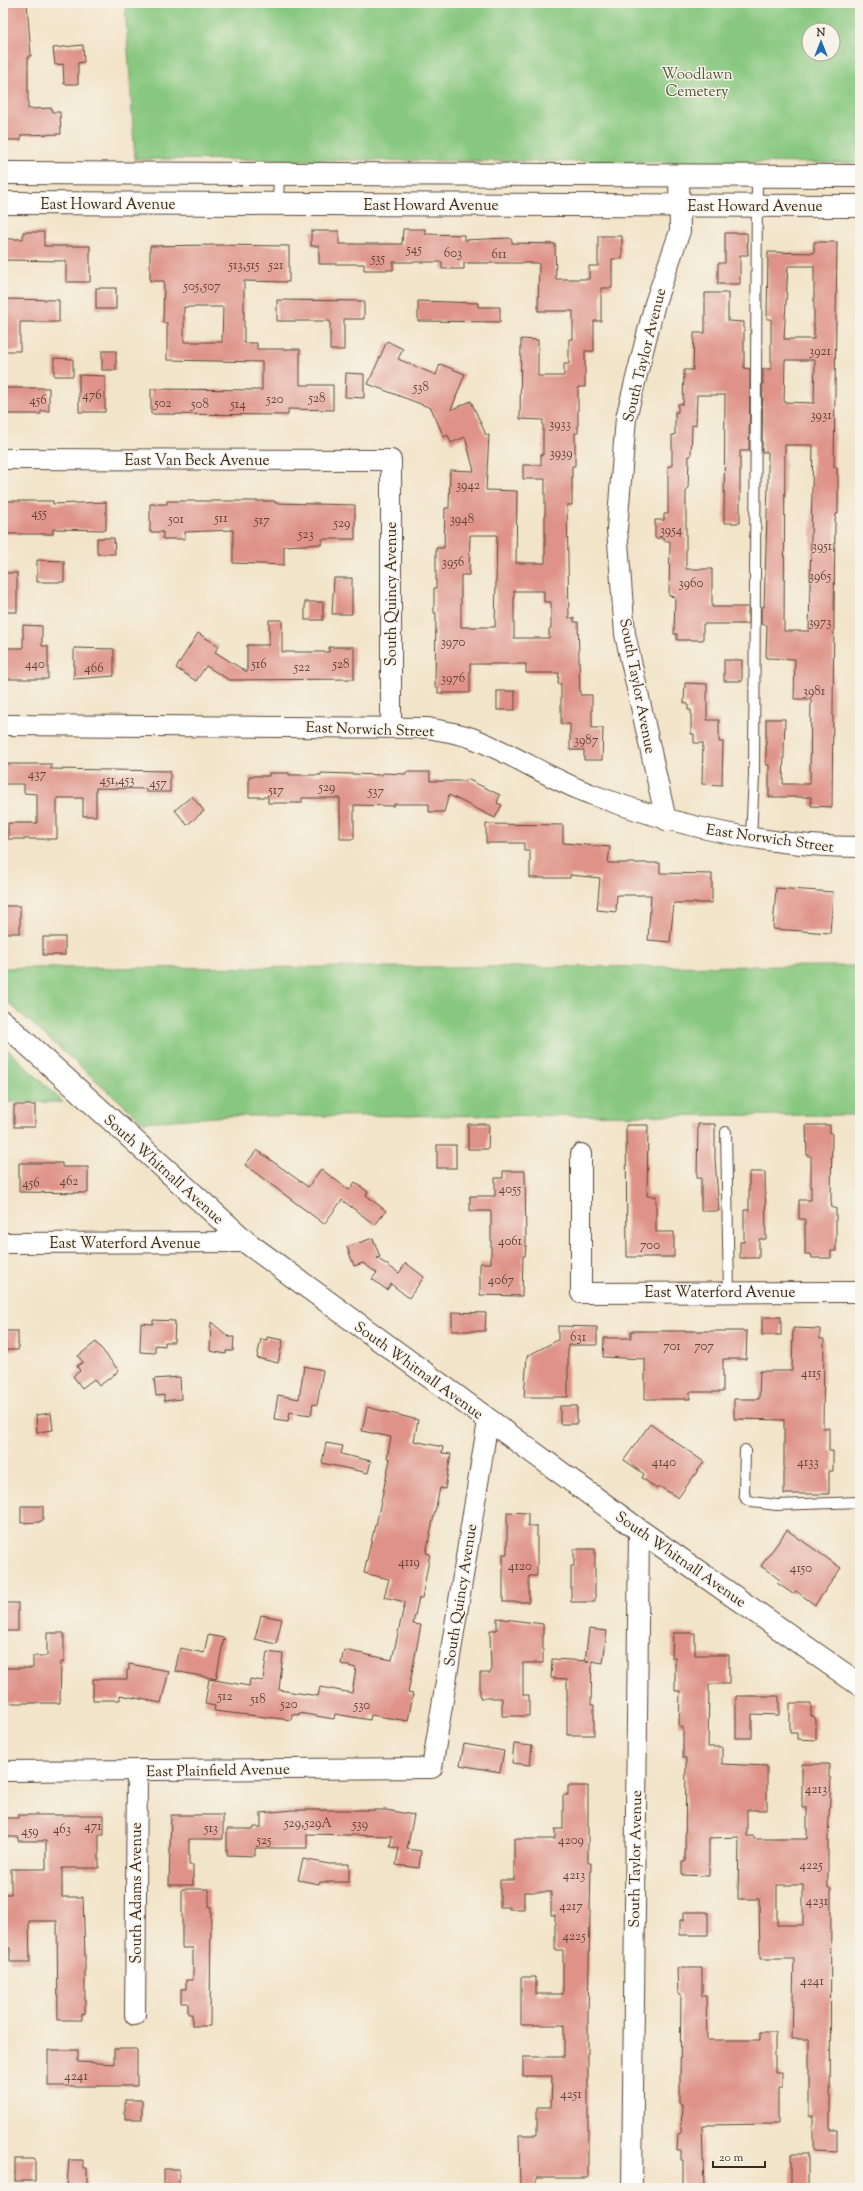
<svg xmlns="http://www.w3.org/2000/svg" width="863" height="2191" viewBox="0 0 863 2191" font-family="'Sorts Mill Goudy',serif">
  <rect width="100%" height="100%" fill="#f7f3e8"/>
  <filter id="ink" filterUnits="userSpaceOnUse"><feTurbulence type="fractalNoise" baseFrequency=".025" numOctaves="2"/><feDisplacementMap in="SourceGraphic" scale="8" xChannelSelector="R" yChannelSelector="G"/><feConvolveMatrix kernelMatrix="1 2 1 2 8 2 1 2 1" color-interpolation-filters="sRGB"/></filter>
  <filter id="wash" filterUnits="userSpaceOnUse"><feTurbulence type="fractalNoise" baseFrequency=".012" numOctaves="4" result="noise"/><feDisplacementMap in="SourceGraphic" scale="16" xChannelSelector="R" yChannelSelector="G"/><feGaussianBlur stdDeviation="0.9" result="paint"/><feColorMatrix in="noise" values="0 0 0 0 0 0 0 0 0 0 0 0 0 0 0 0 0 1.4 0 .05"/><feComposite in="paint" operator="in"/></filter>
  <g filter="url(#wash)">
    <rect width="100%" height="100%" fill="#f2e4c9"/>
    <!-- green -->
    <g fill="#87c77f" stroke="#61784e" fill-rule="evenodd">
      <path d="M125,3H860V163L135,159ZM809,30H833V54H809Z"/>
      <path d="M860,966V1115L229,1116L143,1122L3,998V968Z"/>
      <path d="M3,1045L63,1102H3Z"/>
    </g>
    <g id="blocks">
      <!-- building -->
      <g fill="#df9388" fill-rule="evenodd">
        <path d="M3,3H27L31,56H28V109L52,108V112H60L61,134L21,135V140H4V68H7Z"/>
        <path d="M83,45L84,62L78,63V84H64L63,64L55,65L53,48Z"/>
        <path d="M403,229H425V234L464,235V240L509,238L512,240V243L555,244L556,279H589V266H598V236H622V259H612V288H601V321H594V351H585V387H578V433H575V466H572V505H567L569,618H574V622H578L580,695H592V728H603L602,760H584V750H570V724H561V684H558L559,673H526V664H470V693H438V687H435L436,613H434V588H436V548H444L445,508H449L450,470L474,471L465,437L451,443L448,435L444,437L431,408L368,384L387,341L403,349L398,359L436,375L440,364L465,374L451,410L471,401L486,435H489L486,490L517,491L516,563H545V479H523V465H541V454L543,455V420L520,419L521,339L538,340V376H564V364H569V339H573V311H538L539,263H464V269H442V262H393V270H364V264H319V246H311V231H339V244H402ZM470,535H497L495,627H461V575H469ZM514,591H544V602H551V628L549,629V638H514Z"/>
        <path d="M23,232H44V246H90V282H66V261L3,260V239H23Z"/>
        <path d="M725,233H747L748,255H740V284H718V263H725Z"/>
        <path d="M814,242H837L834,467H837V475H838V514H836L835,521L832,807L811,806V797H769V765H766V719H785L783,784H810L811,699H794L795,659L766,658L767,625L761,624V607H764L768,485V452H762L763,369H771V319H767L768,252L814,253ZM788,266H814V339H784ZM785,360H815L814,403L784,402ZM785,445H813L809,631H784Z"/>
        <path d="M216,245L289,246V282L244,281V343H257V349H300V385H333V410L288,409V415L151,414V389L262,390V362L167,360V323H163L164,281H150V246ZM184,307H223L222,342H184Z"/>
        <rect x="96" y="288" width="20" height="21"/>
        <path d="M705,293H728V321L744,322V368L750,369L749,451H740V523H724L725,395H697L696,425H692L691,456H689L688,489H686V569H712V607H748V624H703V640H677V634H674L675,597L669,596L670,541H664V538H655V520H664V514H668V466H672V435H675V412H678V404H683L684,370H693L694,333H705Z"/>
        <path d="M3,299L59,300V322H20V351H3Z"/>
        <path d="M277,300L364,301V319H344V350H330V321H277Z"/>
        <path d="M418,301L478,303V307H500V322L418,321Z"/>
        <rect x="102" y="351" width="14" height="19"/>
        <path d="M54,358L73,359V376H54Z"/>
        <path d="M346,373L364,374V398L345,397Z"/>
        <path d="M79,375L105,376V412H79Z"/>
        <path d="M3,388H49V411H41V414H3Z"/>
        <path d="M3,501H53V504L106,502V530L53,529V534H3Z"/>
        <path d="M167,501H275V503L355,505V539H322V544L284,546V565L233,563V530L185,532V539H163V532H150V504H167Z"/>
        <path d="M97,538H114L115,554H97Z"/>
        <path d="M37,560L64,561V582H37Z"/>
        <rect x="3" y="573" width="14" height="39"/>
        <path d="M334,578H352V614H332Z"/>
        <rect x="305" y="602" width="18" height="18"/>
        <path d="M269,620H282V652H329V647H354V679L229,680L206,666L196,681L176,668L198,633L219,646L215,652L247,672V645H269Z"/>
        <path d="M23,625L42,626V646H48V679H3V648H23Z"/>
        <path d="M74,648L114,649V676L74,679Z"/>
        <rect x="724" y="660" width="18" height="21"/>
        <path d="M685,683L707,684V720H719V742H723L722,785L702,784L703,743H694V734H691V710H688V704L684,703Z"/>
        <rect x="497" y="691" width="18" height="19"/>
        <path d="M3,764H51V769L170,771V792H146V789L96,788V816H83V798H57V839H8V823H37V794L24,793V784H3Z"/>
        <path d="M406,772H430V781H466L467,779L500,795L497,803L502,805L495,818L449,795L444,812H429V804H394V806L354,805V839H340V798H302V803H268V797H249V776H269V773H289V775H321V773L382,775V773L406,774Z"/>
        <path d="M192,796L204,811L187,825L175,810Z"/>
        <path d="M486,824L563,825V843L610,847L608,863H660V873L712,874V903H674L670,942L648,940L651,895H617L616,912L597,910L600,878L570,875V878H530V851H524V843H486Z"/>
        <path d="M776,888L833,892L830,933L773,929Z"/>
        <rect x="3" y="906" width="17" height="27"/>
        <rect x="43" y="937" width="22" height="18"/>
        <rect x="14" y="1105" width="21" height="22"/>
        <path d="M468,1124H489L488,1149H468Z"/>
        <path d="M698,1124H715V1159L719,1211H701V1178H697Z"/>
        <path d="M626,1125H648L647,1196H656V1232H674V1257H627Z"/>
        <path d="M806,1125H830V1133H832L831,1200L832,1208H836V1251H831V1258H812L811,1254H805V1219H799V1200H811V1156H807Z"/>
        <rect x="437" y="1145" width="19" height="23"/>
        <path d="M257,1150L308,1187L321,1169L349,1190L355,1182L368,1192L366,1195L386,1211L375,1225L342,1200L324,1224L245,1165Z"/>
        <path d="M19,1163H62V1167H88V1193L19,1192Z"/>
        <path d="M503,1171H525L526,1245L525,1256H523L522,1296L480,1295V1263H491V1211H470V1196H495V1178H503Z"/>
        <path d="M749,1172H765L766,1239H759V1258H740V1242H744V1210H749Z"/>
        <path d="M373,1238L380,1257L377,1258L399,1273L406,1263L424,1277L409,1298L391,1284L387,1290L372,1279L377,1273L363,1263L354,1266L347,1247Z"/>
        <path d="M452,1312L486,1313L485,1331H452Z"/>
        <rect x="762" y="1317" width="19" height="18"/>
        <path d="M153,1320L175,1321L174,1342H165V1346L155,1345V1353L140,1352L141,1323L153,1324Z"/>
        <path d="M211,1322L229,1337H234L233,1351H226V1354L210,1351Z"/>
        <path d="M558,1326L597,1327V1345H568V1397H524L527,1356L558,1340Z"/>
        <path d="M793,1328L820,1329V1339H824L823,1428H829V1451H833V1471H829V1494H784V1420L734,1419V1399H759L760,1371H792Z"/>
        <rect x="3" y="1331" width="15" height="19"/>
        <path d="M631,1331H747L746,1359H723V1392H690V1399H645V1359L603,1357L604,1338H631Z"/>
        <path d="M267,1337L283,1340L278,1363L257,1358L261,1339L267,1340Z"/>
        <path d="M96,1342L119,1371L99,1386L94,1379L82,1388L73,1376L80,1371L77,1366L83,1362L78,1356Z"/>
        <path d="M304,1366L323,1370L317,1405L313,1404L311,1415L290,1412L288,1421L274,1419L278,1395L299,1399Z"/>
        <path d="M180,1377L181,1399L164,1401V1395L156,1396L154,1379Z"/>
        <rect x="560" y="1406" width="17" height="18"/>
        <path d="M367,1407L418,1420L414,1441L443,1447L442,1453L451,1454L445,1489L440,1488L426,1553L430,1554L422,1598H419L413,1624L421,1625L408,1693L413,1694L408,1721L371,1715L370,1720L335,1714L334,1719L299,1713V1715L292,1714L291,1720L214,1711L215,1706L205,1704L209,1679L249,1686L250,1679L263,1681L267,1652L283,1654L279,1690L318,1696L320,1687L352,1693L356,1668L341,1664L344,1650L392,1660L405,1602L384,1597L389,1579L364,1573L375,1525H376L390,1459L387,1458L391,1437L362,1431Z"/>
        <path d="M51,1413L53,1430L37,1432L36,1415Z"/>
        <path d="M650,1424L704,1462L678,1498L659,1486L657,1489L642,1478L644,1474L624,1460Z"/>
        <path d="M326,1443L343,1446L341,1454L371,1461L368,1473L322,1463Z"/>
        <path d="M21,1506H43V1520L39,1522L21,1523Z"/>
        <path d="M507,1512L528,1513V1526H537V1576H529V1602H503V1554H507Z"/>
        <path d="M787,1530L841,1568L815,1605L796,1591L793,1594L777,1583L780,1580L761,1566Z"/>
        <path d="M574,1549H595V1602H571V1566H574Z"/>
        <rect x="3" y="1603" width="15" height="28"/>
        <path d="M261,1615L282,1619L276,1644L255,1639Z"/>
        <path d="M497,1618L543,1624V1663H523V1695H529V1716H502V1698H480V1673H491L490,1630H497Z"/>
        <path d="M589,1629L607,1631L603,1663L592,1661L591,1705H594V1735H567V1679L551,1678L552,1659L589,1661H585Z"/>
        <path d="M47,1633H64V1662H61L60,1703H3V1668H33V1656H47Z"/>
        <path d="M673,1633H695V1655H729V1684H709L708,1747H722V1764L767,1766V1810H747V1836H754V1839H807V1808H802V1764H829V1778H831L828,1839V1888H831L830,2130H837V2152L813,2151V2116H809V2039H792L794,1959H760L759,1899H738L739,1837L709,1838V1876L682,1875V1862H685L686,1758H683V1727H679L680,1691H675V1658H672ZM777,1885H803V1925H777Z"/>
        <path d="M208,1635L224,1638L216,1679L175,1671L180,1648L204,1653Z"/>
        <path d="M129,1664L169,1671L161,1703L120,1695V1700H93V1679H127V1670H129Z"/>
        <path d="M736,1696H779V1715L752,1714V1738H736Z"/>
        <path d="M790,1703H811V1716H814L816,1720V1740L797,1739V1733H790Z"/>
        <path d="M464,1744L504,1751L500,1772L460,1765Z"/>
        <path d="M514,1744L532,1746L530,1765L512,1763Z"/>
        <path d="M568,1786H588V1863H591L588,2016V2178H536V2185H520L519,2135H537V2107H551L552,2076H523V2057H564V2025H521V1977H536V1994H563V1950H555V1915H551V1892H524V1909H509V1907H500V1880H514V1839H555V1829H563V1795H568Z"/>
        <path d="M293,1810H386L414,1815L407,1849L421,1851L419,1868L396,1865L399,1848L390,1847L392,1836L307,1834V1848H255V1856L227,1855V1829H254V1827H261V1813Z"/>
        <path d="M18,1815H104V1835H99V1868H62V1897H83L85,1956V2014H82V2020H58L57,1921H29L30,1962H10V1948H3V1894H11V1869H46V1841H18V1837H3V1818H18Z"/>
        <path d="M171,1815H223V1839H189V1865H193V1885H169Z"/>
        <path d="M303,1859L329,1864H349V1882H320L319,1884L298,1880Z"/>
        <path d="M182,1889H209V1907H211L210,2026H192V2014H188V2003H181V1989H186V1980H193V1948H182Z"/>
        <path d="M684,1912H708V1935H680V1920H684Z"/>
        <path d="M677,1968H702V1996H706L707,2040H760V2032H775V2072H782V2088H778V2124L702,2125L704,2188H683V2160H681V2151H677L678,2134L681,2133L682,2104H680V2078L681,1994H678Z"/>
        <path d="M114,2049H137V2086H48V2050H78V2062L114,2064Z"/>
        <rect x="125" y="2100" width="17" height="19"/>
        <rect x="791" y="2154" width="17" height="34"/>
        <rect x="15" y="2159" width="20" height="22"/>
        <path d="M69,2160H83V2168H87V2185H67Z"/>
        <rect x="164" y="2169" width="15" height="18"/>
      </g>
    </g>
  </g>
  <g filter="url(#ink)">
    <use href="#blocks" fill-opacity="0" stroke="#564638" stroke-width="1"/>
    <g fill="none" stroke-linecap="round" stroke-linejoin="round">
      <!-- service casing -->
      <g stroke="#564638" stroke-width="12">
        <g id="service">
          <path d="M278,205L279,174"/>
          <path d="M751,838L754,776L757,176"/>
          <path d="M726,1132L729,1293"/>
          <path d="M745,1450L744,1493L746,1499L752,1502L777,1505L860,1502"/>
        </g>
      </g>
      <!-- minor casing -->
      <g stroke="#564638" stroke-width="22">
        <g id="minor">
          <path d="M3,459L391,460V727"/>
          <path d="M3,725L428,728C442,731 459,733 472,738C514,754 551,780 593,795C680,827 767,847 860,847"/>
          <path d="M666,820L625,634L617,529L626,418L655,303L680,231L679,176"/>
          <path d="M581,1154V1293L860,1292"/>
          <path d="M3,1243L246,1242"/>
          <path d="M3,1771L432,1768L488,1421"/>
          <path d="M135,2015L137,1771"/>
          <path d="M632,2188L639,1530"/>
        </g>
      </g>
      <!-- tertiary casing -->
      <g stroke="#564638" stroke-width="24">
        <path id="tertiary" d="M3,1022L246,1242L639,1530L860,1685"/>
      </g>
      <!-- secondary casing -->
      <g stroke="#564638" stroke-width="24">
        <g id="secondary">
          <path d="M3,173L860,176"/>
          <path d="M3,203L860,206"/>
        </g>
      </g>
      <!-- service -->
      <use href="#service" stroke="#fff" stroke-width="10"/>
      <!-- minor -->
      <use href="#minor" stroke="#fff" stroke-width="20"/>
      <!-- tertiary -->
      <use href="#tertiary" stroke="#fff" stroke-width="22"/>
      <!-- secondary -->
      <use href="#secondary" stroke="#fff" stroke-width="22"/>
    </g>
  </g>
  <g text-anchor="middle" stroke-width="3" stroke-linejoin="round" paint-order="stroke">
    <!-- number labels -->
    <g font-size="13" fill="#644438">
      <text x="414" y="253">545</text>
      <text x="453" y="257">603</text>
      <text x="499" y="258">611</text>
      <text x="378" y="262">535</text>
      <text x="244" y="269">513,515</text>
      <text x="276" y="269">521</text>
      <text x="202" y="290">505,507</text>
      <text x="820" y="355">3921</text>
      <text x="421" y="391">538</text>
      <text x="92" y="399">476</text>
      <text x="317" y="402">528</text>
      <text x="275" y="403">520</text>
      <text x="38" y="404">456</text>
      <text x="163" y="407">502</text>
      <text x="200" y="408">508</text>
      <text x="238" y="408">514</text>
      <text x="821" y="419">3931</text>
      <text x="560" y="428">3933</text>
      <text x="561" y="457">3939</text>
      <text x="468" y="489">3942</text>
      <text x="39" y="517">455</text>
      <text x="221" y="522">511</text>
      <text x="176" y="523">501</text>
      <text x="462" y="523">3948</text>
      <text x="262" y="524">517</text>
      <text x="342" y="527">529</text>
      <text x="671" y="534">3954</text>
      <text x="306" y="538">523</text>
      <text x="822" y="550">3951</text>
      <text x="453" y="566">3956</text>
      <text x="820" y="580">3965</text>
      <text x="691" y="587">3960</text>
      <text x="820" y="626">3973</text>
      <text x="453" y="646">3970</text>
      <text x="35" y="668">440</text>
      <text x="259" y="668">516</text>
      <text x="341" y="668">528</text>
      <text x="302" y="671">522</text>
      <text x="94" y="672">466</text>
      <text x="453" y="682">3976</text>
      <text x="814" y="695">3981</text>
      <text x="586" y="744">3987</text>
      <text x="37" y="778">437</text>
      <text x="117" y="784">451,453</text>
      <text x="158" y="787">457</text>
      <text x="327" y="791">529</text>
      <text x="276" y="794">517</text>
      <text x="376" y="795">537</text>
      <text x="69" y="1185">462</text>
      <text x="31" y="1187">456</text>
      <text x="510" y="1193">4055</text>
      <text x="510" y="1245">4061</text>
      <text x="650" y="1249">700</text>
      <text x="501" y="1284">4067</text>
      <text x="578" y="1341">631</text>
      <text x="672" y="1350">701</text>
      <text x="704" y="1350">707</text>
      <text x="811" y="1377">4115</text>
      <text x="664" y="1466">4140</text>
      <text x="808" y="1466">4133</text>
      <text x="409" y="1566">4119</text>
      <text x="520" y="1570">4120</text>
      <text x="801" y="1572">4150</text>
      <text x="225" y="1700">512</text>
      <text x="258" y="1703">518</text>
      <text x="289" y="1708">520</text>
      <text x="362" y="1709">530</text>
      <text x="816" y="1793">4213</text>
      <text x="308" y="1827">529,529A</text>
      <text x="360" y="1828">539</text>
      <text x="93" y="1830">471</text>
      <text x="211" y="1832">513</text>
      <text x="62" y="1833">463</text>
      <text x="30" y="1835">459</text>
      <text x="264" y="1844">525</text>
      <text x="571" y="1844">4209</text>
      <text x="811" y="1869">4225</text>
      <text x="574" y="1879">4213</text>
      <text x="817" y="1905">4231</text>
      <text x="571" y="1910">4217</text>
      <text x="574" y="1940">4225</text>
      <text x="812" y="1985">4241</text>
      <text x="76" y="2080">4241</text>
      <text x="571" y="2098">4251</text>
    </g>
    <!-- park labels -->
    <g font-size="15" fill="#52593b" stroke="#f7f3e8">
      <text x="697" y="79">Woodlawn<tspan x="697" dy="17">Cemetery</tspan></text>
    </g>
    <!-- street labels -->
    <g font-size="15" fill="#3b2a1e" stroke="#f7f3e8">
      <text x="108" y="209">East Howard Avenue</text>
      <text x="431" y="210">East Howard Avenue</text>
      <text x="755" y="211">East Howard Avenue</text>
      <text transform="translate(644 355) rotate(-76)" y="5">South Taylor Avenue</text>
      <text x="197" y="465">East Van Beck Avenue</text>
      <text transform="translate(391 594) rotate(-90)" y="5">South Quincy Avenue</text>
      <text transform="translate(638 686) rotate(79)" y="5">South Taylor Avenue</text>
      <text transform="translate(370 729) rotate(2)" y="5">East Norwich Street</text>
      <text transform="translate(770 838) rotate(8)" y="5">East Norwich Street</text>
      <text transform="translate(164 1169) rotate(42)" y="5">South Whitnall Avenue</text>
      <text x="125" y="1248">East Waterford Avenue</text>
      <text x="720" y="1297">East Waterford Avenue</text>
      <text transform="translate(419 1370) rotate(36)" y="5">South Whitnall Avenue</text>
      <text transform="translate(681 1559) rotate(35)" y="5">South Whitnall Avenue</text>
      <text transform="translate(460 1595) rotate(-81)" y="5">South Quincy Avenue</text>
      <text transform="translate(218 1770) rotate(-1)" y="5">East Plainfield Avenue</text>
      <text transform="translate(635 1859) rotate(-89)" y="5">South Taylor Avenue</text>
      <text transform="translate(136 1893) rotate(-90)" y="5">South Adams Avenue</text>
    </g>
  </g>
  <!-- margin -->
  <rect width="863" height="2191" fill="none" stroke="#f7f3e8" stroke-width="16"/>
  <!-- north arrow -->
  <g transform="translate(821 42)"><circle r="19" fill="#f7f3e8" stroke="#aca397"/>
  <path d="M0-3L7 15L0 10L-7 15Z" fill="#1f6fb2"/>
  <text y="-6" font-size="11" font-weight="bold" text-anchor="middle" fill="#3b2a1e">N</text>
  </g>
  <!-- scale -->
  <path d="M713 2161v6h52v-6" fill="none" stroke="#3b2a1e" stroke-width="2"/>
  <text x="719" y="2161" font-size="12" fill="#3b2a1e" stroke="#f7f3e8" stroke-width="3" paint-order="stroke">20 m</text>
</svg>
